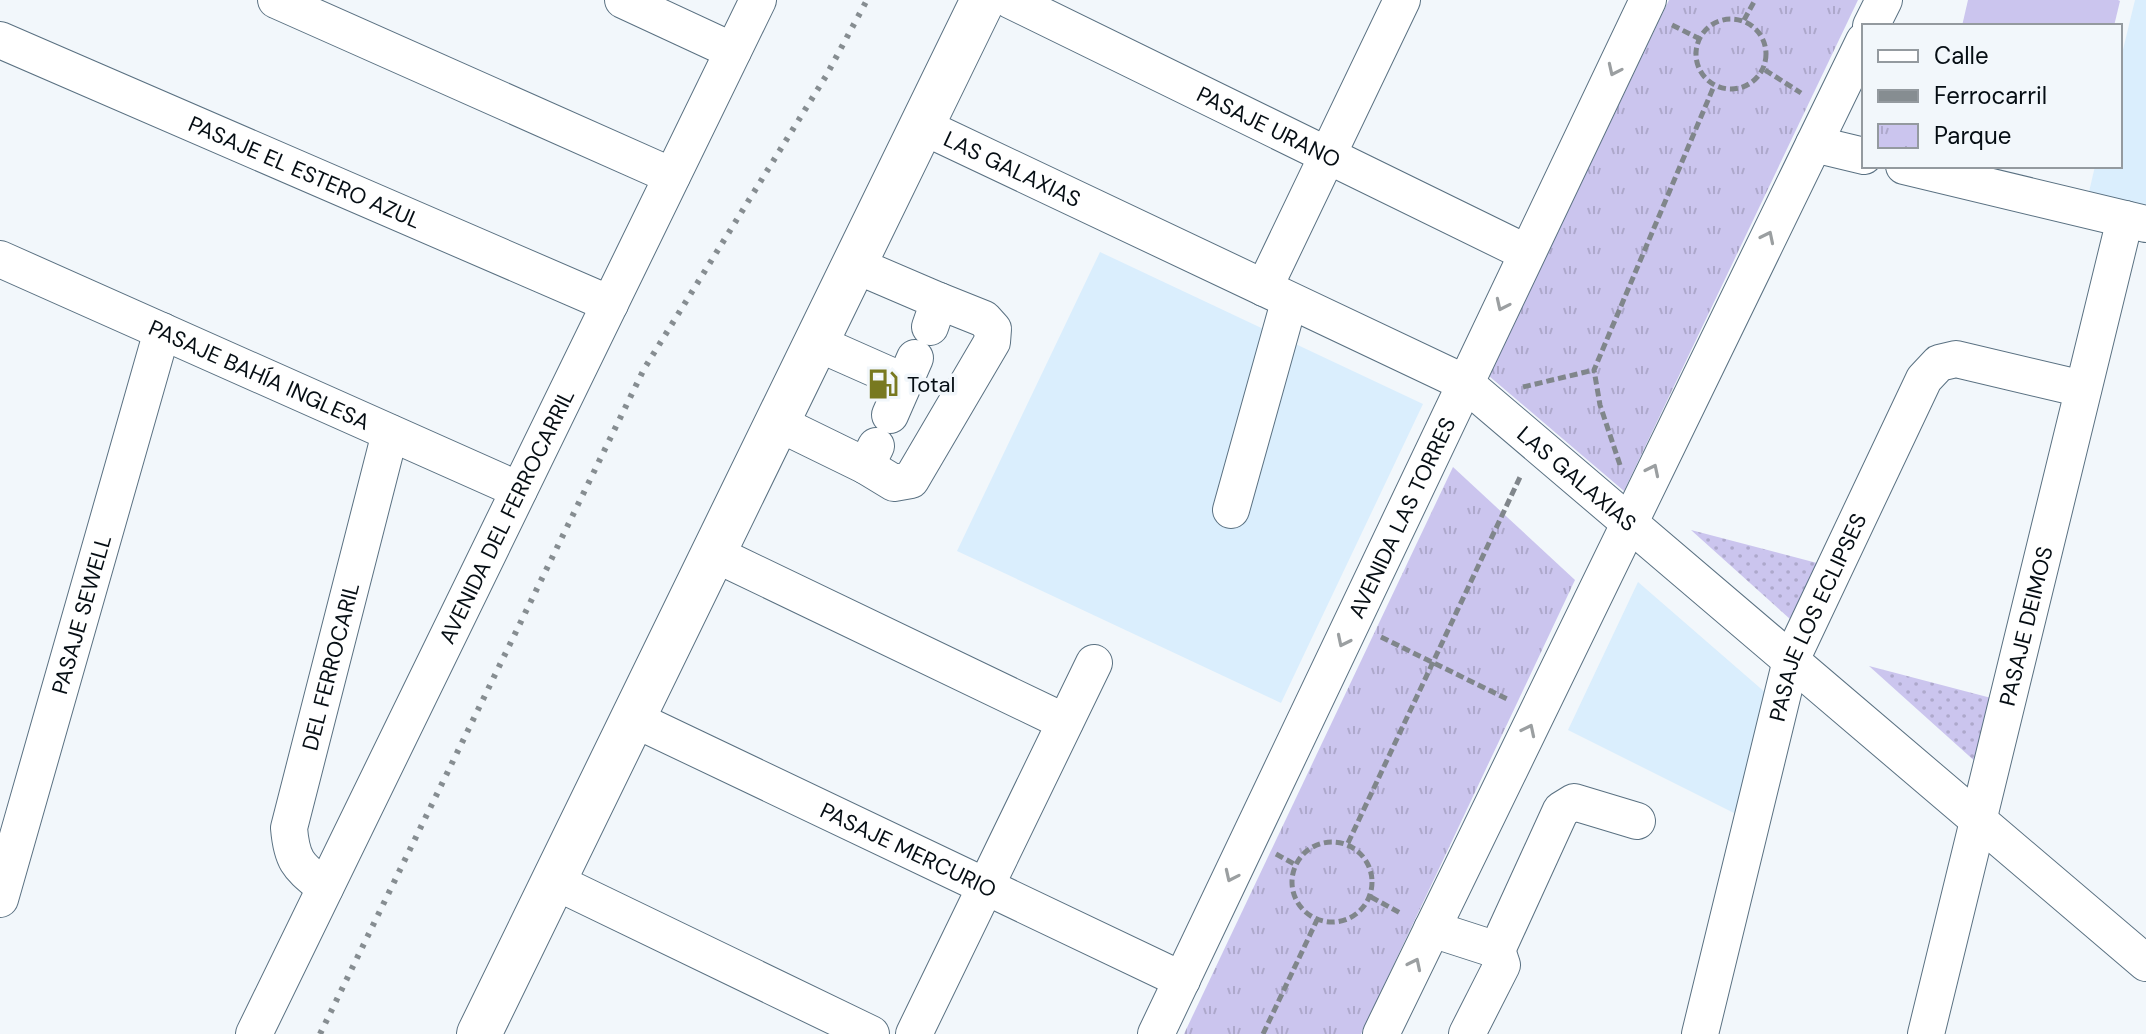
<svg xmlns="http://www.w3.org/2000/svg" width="2146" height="1034" viewBox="0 0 2146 1034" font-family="'DM Sans',sans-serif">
  <defs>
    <pattern id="grass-dots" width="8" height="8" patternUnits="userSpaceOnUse" patternTransform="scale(2)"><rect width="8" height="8" fill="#cbc5ee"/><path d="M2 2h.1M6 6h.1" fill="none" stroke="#ada8cb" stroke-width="1.8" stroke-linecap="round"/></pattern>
    <pattern id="park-tufts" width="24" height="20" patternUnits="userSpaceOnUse" patternTransform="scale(2)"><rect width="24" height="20" fill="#cbc5ee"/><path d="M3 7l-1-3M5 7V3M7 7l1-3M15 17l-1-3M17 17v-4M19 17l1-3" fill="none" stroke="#ada8cb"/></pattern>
  </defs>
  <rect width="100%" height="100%" fill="#f2f7fb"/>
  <!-- built -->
  <g fill="#daeefd">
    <path d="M2135,0H2146V206L2089,192L2095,166H2120V62Z"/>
    <path d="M1100,252L1423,404L1281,703L957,551Z"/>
    <path d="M1638,582L1767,694L1738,815L1568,730Z"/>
  </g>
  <!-- grass -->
  <g fill="url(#grass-dots)">
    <path d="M1691,530L1817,563L1800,628Z"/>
    <path d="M1869,666L1995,699L1978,764Z"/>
  </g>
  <!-- park -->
  <g fill="url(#park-tufts)">
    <path d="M1669,0H1858L1624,491L1489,376Z"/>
    <path d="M1453,467L1575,580L1361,1034H1184Z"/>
  </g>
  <!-- pitch -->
  <path fill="#cbc5ee" d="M1968,0H2118L2120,1L2114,26H1962Z"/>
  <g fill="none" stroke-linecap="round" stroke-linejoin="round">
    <!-- minor casing -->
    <g stroke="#5a7182" stroke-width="38">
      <g id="minor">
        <path d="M276,0L672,176"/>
        <path d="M623,0L733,51"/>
        <path id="s1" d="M1010,0L1527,253"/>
        <path d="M1871,26L1884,0"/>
        <path id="s2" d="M0,40L610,304"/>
        <path id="s3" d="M922,126L1465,383L2146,963"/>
        <path d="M1814,144L1864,156"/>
        <path d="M1904,166L2146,224"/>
        <path id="s4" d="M0,259L519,490"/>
        <path d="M855,265L939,301L930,327"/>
        <path d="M1264,288L1402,0"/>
        <path d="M817,343L905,382"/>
        <path d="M890,415L915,358"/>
        <path d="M778,423L866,466L876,446"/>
        <path d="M866,466L894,483L911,480L992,342L993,329L984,319L939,301"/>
        <path d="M1231,510L1289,302"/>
        <path d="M715,554L1065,722"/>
        <path id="s5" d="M634,719L1182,980"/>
        <path d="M554,881L871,1034"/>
        <path id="s6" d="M325,888C299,866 292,863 289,828L390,433"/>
        <path id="s7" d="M0,899L162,331"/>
        <path d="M1432,929L1497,950L1502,965L1467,1034"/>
        <path d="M1497,950L1561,810L1574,802L1637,821"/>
        <path id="s8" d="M254,1034L758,0"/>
        <path d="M914,1034L1094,663"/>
        <path id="s9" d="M1156,1034L1648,0"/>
        <path d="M1381,1034L1864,41"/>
        <path id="s10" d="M1700,1034L1791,660L1924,379L1939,363L1956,359L2083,389"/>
        <path id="s11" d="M1926,1034L2125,219"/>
      </g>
    </g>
    <!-- major casing -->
    <g stroke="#5a7182" stroke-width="46">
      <path id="major" d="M479,1034L983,0"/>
    </g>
    <!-- path -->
    <g stroke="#80868b" stroke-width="5" stroke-dasharray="8 4" stroke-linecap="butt">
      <circle cx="1731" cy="54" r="35"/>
      <path d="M1744,20L1755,0"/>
      <path d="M1672,25L1700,39"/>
      <path d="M1765,70L1801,93"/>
      <path d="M1523,387L1594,370"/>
      <path d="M1620,465L1600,405L1594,370L1714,86"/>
      <path d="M1381,637L1509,700"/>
      <circle cx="1332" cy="882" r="40"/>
      <path d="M1348,843L1521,475"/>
      <path d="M1276,854L1296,865"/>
      <path d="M1371,897L1402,914"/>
      <path d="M1263,1034L1317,920"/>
    </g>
    <!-- minor -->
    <use href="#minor" stroke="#fff" stroke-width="36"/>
    <!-- major -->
    <use href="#major" stroke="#fff" stroke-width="44"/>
    <!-- rail -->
    <path stroke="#868d91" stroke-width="6" stroke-dasharray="4 8" stroke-linecap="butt" d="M320,1034L644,369L826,76L867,0"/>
  </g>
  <!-- one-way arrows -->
  <defs><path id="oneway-chevron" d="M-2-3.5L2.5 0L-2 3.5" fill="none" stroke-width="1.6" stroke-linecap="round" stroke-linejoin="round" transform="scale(2)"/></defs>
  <g stroke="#9b9fa1">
    <use href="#oneway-chevron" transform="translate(1614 70) rotate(115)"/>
    <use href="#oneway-chevron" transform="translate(1768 237) rotate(-64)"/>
    <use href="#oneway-chevron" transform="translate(1502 305) rotate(115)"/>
    <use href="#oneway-chevron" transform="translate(1653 470) rotate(-64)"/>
    <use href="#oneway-chevron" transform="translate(1343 641) rotate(116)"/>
    <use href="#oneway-chevron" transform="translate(1529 730) rotate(-64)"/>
    <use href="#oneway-chevron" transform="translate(1231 876) rotate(115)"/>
    <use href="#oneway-chevron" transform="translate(1415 964) rotate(-64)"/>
  </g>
  <!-- icons -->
  <defs>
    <g id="fuel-bare" transform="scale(2.4)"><path d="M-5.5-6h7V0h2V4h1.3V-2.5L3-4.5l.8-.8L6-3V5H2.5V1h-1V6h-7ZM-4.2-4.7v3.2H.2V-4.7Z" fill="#787920" stroke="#f2f7fb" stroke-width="2.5" paint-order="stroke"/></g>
  </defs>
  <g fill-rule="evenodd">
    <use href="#fuel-bare" x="883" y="384"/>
  </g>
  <g text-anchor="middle" stroke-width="7" stroke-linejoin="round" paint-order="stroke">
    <!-- street labels -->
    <g font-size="22" fill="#060e14" stroke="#f2f7fb">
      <text dy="8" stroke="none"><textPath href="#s1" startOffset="288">PASAJE URANO</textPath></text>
      <text dy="8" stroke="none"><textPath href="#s3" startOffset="100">LAS GALAXIAS</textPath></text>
      <text dy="8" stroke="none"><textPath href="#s2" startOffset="332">PASAJE EL ESTERO AZUL</textPath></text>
      <text dy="8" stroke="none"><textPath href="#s4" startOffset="284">PASAJE BAHÍA INGLESA</textPath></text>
      <text dy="8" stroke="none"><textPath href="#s3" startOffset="748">LAS GALAXIAS</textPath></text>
      <text dy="8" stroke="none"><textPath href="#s8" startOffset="576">AVENIDA DEL FERROCARRIL</textPath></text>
      <text dy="8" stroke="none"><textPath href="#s9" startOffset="572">AVENIDA LAS TORRES</textPath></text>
      <text dy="8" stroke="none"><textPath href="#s7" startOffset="296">PASAJE SEWELL</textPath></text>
      <text dy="8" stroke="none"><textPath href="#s10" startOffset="434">PASAJE LOS ECLIPSES</textPath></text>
      <text dy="8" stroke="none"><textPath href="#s11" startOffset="420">PASAJE DEIMOS</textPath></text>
      <text dy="8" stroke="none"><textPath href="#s6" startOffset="240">DEL FERROCARIL</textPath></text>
      <text dy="8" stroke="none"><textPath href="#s5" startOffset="304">PASAJE MERCURIO</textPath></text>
    </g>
    <!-- poi labels -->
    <g font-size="22" fill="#060e14" stroke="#f2f7fb" text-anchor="start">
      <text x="907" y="392">Total</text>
    </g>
  </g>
  <!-- legend -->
  <rect x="1862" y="24" width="260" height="144" fill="#f2f7fb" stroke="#949a9f" stroke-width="2"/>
  <rect x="1878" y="50" width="40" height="12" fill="#ffffff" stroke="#949a9f" stroke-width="2"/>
  <text x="1934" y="64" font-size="24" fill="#060e14">Calle</text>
  <rect x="1878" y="90" width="40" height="12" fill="#868d91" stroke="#949a9f" stroke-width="2"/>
  <text x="1934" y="104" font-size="24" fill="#060e14">Ferrocarril</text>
  <rect x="1878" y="124" width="40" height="24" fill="url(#park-tufts)" stroke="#949a9f" stroke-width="2"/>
  <text x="1934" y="144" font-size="24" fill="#060e14">Parque</text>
</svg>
